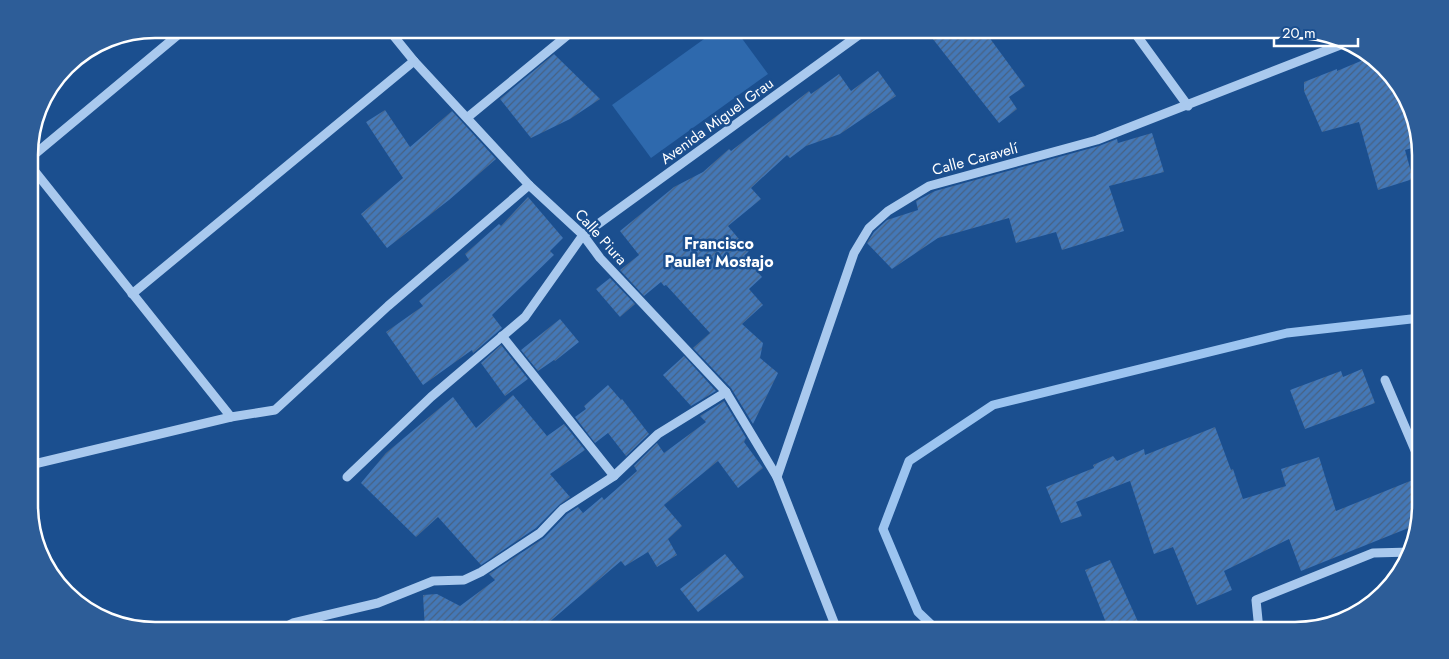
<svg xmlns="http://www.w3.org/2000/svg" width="1449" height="659" viewBox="0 0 1449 659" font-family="Jost,sans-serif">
  <defs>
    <pattern id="building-hatch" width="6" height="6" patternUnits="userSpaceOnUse" patternTransform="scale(1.25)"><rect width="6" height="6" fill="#4478b7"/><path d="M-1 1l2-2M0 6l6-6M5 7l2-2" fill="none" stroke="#486282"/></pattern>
  </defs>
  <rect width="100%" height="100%" fill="#1b4f8f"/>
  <!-- pitch -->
  <path fill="#2e69ad" d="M718,29H735L768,74L651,158L612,105Z"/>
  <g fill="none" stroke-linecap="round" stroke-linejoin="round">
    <!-- stream -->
    <path stroke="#9cc4f0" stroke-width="9" d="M937,630L918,612L883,529L909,461L993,405L1287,333L1420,318"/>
  </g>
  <!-- building -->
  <g fill="url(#building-hatch)">
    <path d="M925,29H983L1025,86L1009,97L1017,109L999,123Z"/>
    <path d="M554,54L600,99L570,119L531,138L500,99Z"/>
    <path d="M1368,58L1394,78L1419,138V146L1405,150L1413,179L1378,190L1359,122L1322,132L1304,91V82L1337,69V71Z"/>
    <path d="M878,71L896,96L840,134L806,146L790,158L787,155L751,188L761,199L728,226L749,251L744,256L762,277L749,289L763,305L742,324L763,343L760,358L778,373L753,424L731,388L693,348L710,333L666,285L664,286L661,282L644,296L620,270L639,255L620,231L674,187L703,172L729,149L731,151L809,91L811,94L839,74L851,91Z"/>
    <path d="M385,110L410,147L452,111L496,159L449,200L387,248L361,214L403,178L366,122Z"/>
    <path d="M1152,133L1164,172L1109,186L1124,231L1062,250L1056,232L1016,243L1009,218L938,238L892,269L867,243L874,232L887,220L918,210L916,201L935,191L1099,146L1117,139L1118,143Z"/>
    <path d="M528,197L563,238L550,251L554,255L492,315L502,328L473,353L472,350L423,385L386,332L423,306L419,301L469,260L465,254L499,224L501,226Z"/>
    <path d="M610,278L635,304L620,317L596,289Z"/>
    <path d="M560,319L579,342L555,361L554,360L538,371L521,350Z"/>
    <path d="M501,345L528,379L505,396L481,363Z"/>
    <path d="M684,356L716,391L691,406L663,375Z"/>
    <path d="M1362,369L1375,403L1305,429L1290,390L1341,371L1343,377Z"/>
    <path d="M608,385L621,400L622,399L649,434L626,456L608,433L595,443L575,417L586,409L584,406Z"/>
    <path d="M513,395L547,436L564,424L585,450L550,474L570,497L559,505L536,528L481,565L438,517L416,537L361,483L386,453L453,397L476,428Z"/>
    <path d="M724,401L746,438L744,442L763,468L738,488L718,461L664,505L682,526L668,539L677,555L657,567L648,552L625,566L621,561L540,630H425L423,595L437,594L460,606L495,580L489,574L544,538L567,514L578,507L583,513L602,497L604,500L637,471L634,466L657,443L664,453L706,422L700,416Z"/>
    <path d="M1215,427L1231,470L1233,469L1243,499L1286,486L1281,469L1319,457L1336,511L1420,477V505L1416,525L1301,571L1289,539L1224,571L1232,590L1197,605L1173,547L1154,554L1130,481L1076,502L1082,516L1061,523L1046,487L1094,468L1093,465L1113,456L1117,461L1144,449L1145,455Z"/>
    <path d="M725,554L744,577L698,612L680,589Z"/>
    <path d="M1110,560L1139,624L1123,630H1109L1085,570Z"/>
  </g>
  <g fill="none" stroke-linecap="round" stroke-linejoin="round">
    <!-- minor -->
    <g stroke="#a9c9ee" stroke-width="9">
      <path d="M388,29L414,61L529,185L583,235L600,258L726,392L777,477L837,630"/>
      <path d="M1132,29L1188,106"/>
      <path d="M468,117L575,29"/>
      <path d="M29,159L185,29"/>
      <path d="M29,164L231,417"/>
      <path d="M132,294L414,61"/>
      <path d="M502,336L614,476"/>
      <path d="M1385,380L1420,462"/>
      <path d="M30,465L231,417L275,410L388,306L529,185"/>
      <path d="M347,477L431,397L525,317L583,235L867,29"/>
      <path d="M777,477L854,253L869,228L888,211L929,186L1097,140L1348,42"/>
      <path d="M279,630L293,623L378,603L433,581L464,580L481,572L540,533L563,509L614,476L658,434L726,392"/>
      <path d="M1259,630L1256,600L1373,553L1411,552"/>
    </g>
  </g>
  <g text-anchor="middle" stroke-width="5" stroke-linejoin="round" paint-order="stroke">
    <!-- street labels -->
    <g font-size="15" fill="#fff" stroke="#1b4f8f">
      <text transform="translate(717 121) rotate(-36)" y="5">Avenida Miguel Grau</text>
      <text transform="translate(975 159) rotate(-15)" y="5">Calle Caravelí</text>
      <text transform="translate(601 237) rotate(48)" y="5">Calle Piura</text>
    </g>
    <!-- neighbourhood labels -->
    <g font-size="16" font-weight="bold" fill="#fff" stroke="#1b4f8f">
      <text x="719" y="249">Francisco<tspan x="719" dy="18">Paulet Mostajo</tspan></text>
    </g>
  </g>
  <!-- crop -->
  <path d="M0 0H1449V659H0ZM155 38H1295A117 117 0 0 1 1412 155V505A117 117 0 0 1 1295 622H155A117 117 0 0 1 38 505V155A117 117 0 0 1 155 38Z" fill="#2d5d98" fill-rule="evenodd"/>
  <path fill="none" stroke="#fff" stroke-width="2.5" d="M155 38H1295A117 117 0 0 1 1412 155V505A117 117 0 0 1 1295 622H155A117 117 0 0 1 38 505V155A117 117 0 0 1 155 38Z"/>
  <!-- scale -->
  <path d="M1274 38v8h84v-8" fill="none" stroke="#ffffff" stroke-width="2.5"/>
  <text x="1282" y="38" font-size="15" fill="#ffffff" stroke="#1b4f8f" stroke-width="4" paint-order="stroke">20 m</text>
</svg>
